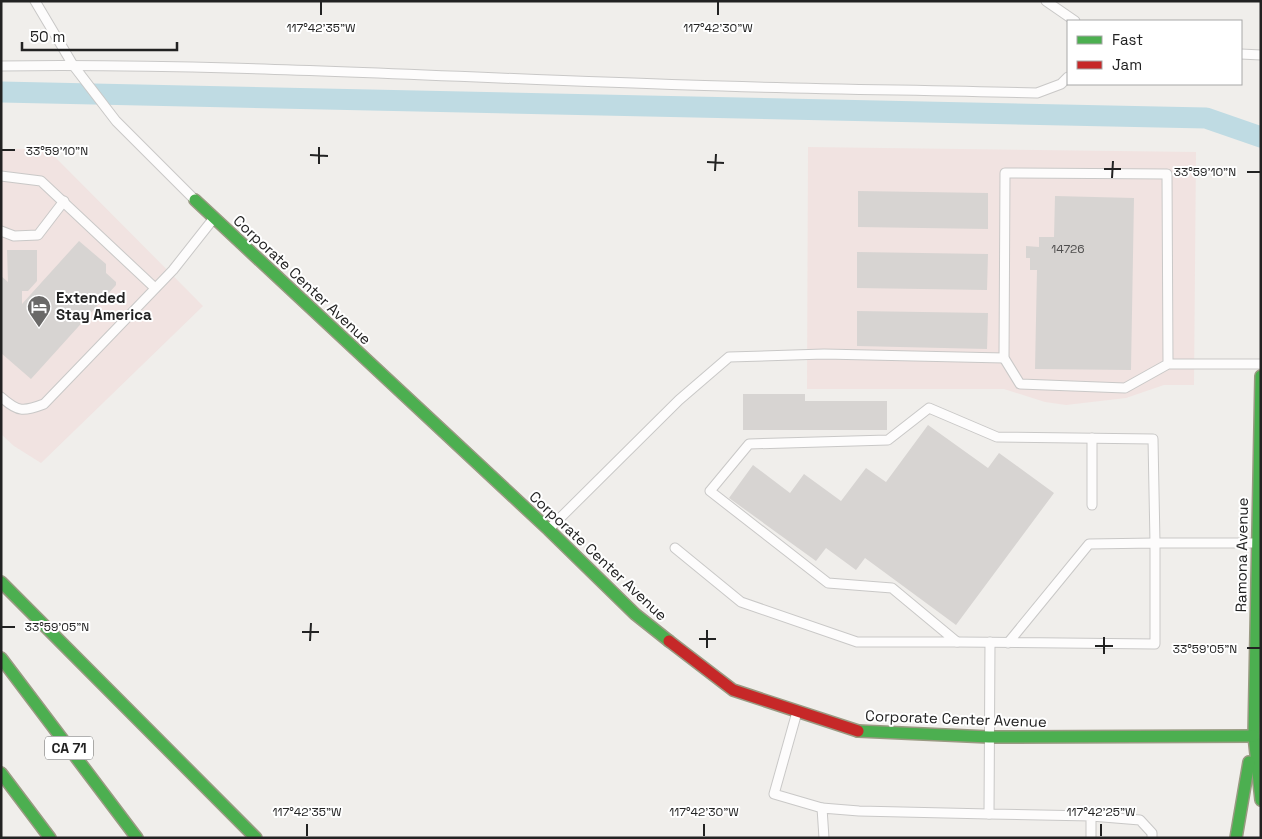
<svg xmlns="http://www.w3.org/2000/svg" width="1262" height="839" viewBox="0 0 1262 839" font-family="'Space Grotesk',sans-serif">
  <rect width="100%" height="100%" fill="#f0eeeb"/>
  <!-- commercial -->
  <g fill="#f1e3e1">
    <path d="M808,147L1196,152L1194,385H1164L1126,398L1066,405L1045,402L1004,389H807Z"/>
    <path d="M1,149H47L203,306L41,463L14,446L1,434Z"/>
  </g>
  <g fill="none" stroke-linecap="round" stroke-linejoin="round">
    <!-- canal -->
    <path stroke="#bfdbe3" stroke-width="21" d="M1,92L1206,118L1261,137"/>
  </g>
  <!-- building -->
  <g fill="#d7d4d2">
    <path d="M858,191L988,193V229L858,227Z"/>
    <path d="M1055,196L1134,198L1131,370L1035,369L1037,270H1030V258H1026V246L1039,247V237H1054Z"/>
    <path d="M79,241L106,264V273L116,282V285L31,379L1,353V276L8,282L7,250H37V281L28,291H22V304Z"/>
    <path d="M857,252L988,254L987,290L857,288Z"/>
    <path d="M857,311L988,313L987,349L857,346Z"/>
    <path d="M743,394H805V401H887V430H743Z"/>
    <path d="M928,425L988,468L999,453L1054,493L956,625L865,558L856,570L826,548L816,561L729,498L753,465L790,493L804,474L841,501L866,468L886,482Z"/>
  </g>
  <g fill="none" stroke-linecap="round" stroke-linejoin="round">
    <!-- lane casing -->
    <g stroke="#c9c8c7" stroke-width="11">
      <g id="lane">
        <path d="M35,1L73,65L116,121L194,199"/>
        <path d="M1046,1L1075,21"/>
        <path d="M1241,54L1261,55"/>
        <path d="M1,66C231,63 459,78 688,85C805,89 921,90 1037,93L1061,84L1068,77"/>
        <path d="M1,176L41,181L155,288"/>
        <path d="M1,231L14,236L38,235L64,201"/>
        <path d="M1168,364L1167,174L1005,173L1004,358L1020,384L1125,388L1168,364H1261"/>
        <path d="M1,397C18,412 23,412 44,404L173,270L214,218"/>
        <path d="M1092,505V438"/>
        <path d="M550,528L679,400L729,357L824,354L1004,358"/>
        <path d="M675,548L741,602L857,642H957L892,588L828,583L710,491L749,444L888,440L929,408L997,437L1153,439L1155,543H1257"/>
        <path d="M957,642L1155,644V543L1089,544L1008,643"/>
        <path d="M990,642L989,814L1091,816V838"/>
        <path d="M797,712L774,794L822,808"/>
        <path d="M1091,816L1140,820L1152,833V838"/>
        <path d="M824,838L822,808L859,811L989,814"/>
      </g>
    </g>
    <!-- fast casing -->
    <g stroke="#999a82" stroke-width="14">
      <g id="fast">
        <path d="M195,200L549,530L635,614L669,641"/>
        <path d="M1261,376L1254,736L1261,800"/>
        <path d="M1,582L256,838"/>
        <path d="M1,658L137,838"/>
        <path d="M858,731L989,737L1254,736"/>
        <path d="M1,773L50,838"/>
        <path d="M1236,838L1249,762"/>
      </g>
    </g>
    <!-- jam casing -->
    <g stroke="#999a82" stroke-width="14">
      <path id="jam" d="M669,641L733,690L858,731"/>
    </g>
    <!-- lane -->
    <use href="#lane" stroke="#fdfcfc" stroke-width="9"/>
    <!-- fast -->
    <use href="#fast" stroke="#4caf50" stroke-width="11"/>
    <!-- jam -->
    <use href="#jam" stroke="#c62828" stroke-width="11"/>
  </g>
  <!-- ticks -->
  <path fill="none" stroke="#222" stroke-width="2" d="M321,15V2M718,15V2M2,150H15M310,155L328,156M707,162L724,163M319,164V147M1104,169H1121M715,171L716,154M1247,172H1260M1112,178L1113,161M2,627H15M302,632H319M699,639H716M310,641L311,623M1095,646H1113M707,648V630M1247,648H1260M1104,654V637M307,836V824M704,836V824M1101,836V824"/>
  <!-- icons -->
  <defs>
    <g id="hotel-pin" transform="scale(1.25)"><path d="M0 17L-7.5 6A9.5 9.5 0 1 1 7.5 6Z" fill="#6a6968" stroke="#fff"/><path d="M-6-4.5h1.5V1H6V5H4.5V3h-9V5H-6ZM-4 0a1.8 1.8 0 1 1 3.6 0ZM.5 0V-2.5h3Q6-2.5 6 0Z" fill="#fff"/></g>
  </defs>
  <g fill-rule="evenodd">
    <use href="#hotel-pin" x="39" y="307"/>
  </g>
  <g text-anchor="middle" stroke-width="4" stroke-linejoin="round" paint-order="stroke">
    <!-- number labels -->
    <g font-size="12" fill="#4f4e4e">
      <text x="1068" y="253">14726</text>
    </g>
    <!-- shield labels -->
    <rect fill="#fff" stroke="#646464" stroke-width="1" x="45" y="736.5" width="48" height="23" rx="4"/>
    <g font-size="14" font-weight="bold" fill="#222">
      <text x="69" y="753">CA 71</text>
    </g>
    <!-- street labels -->
    <g font-size="15" fill="#222" stroke="#fff">
      <text transform="translate(302 280) rotate(43)" y="5">Corporate Center Avenue</text>
      <text transform="translate(1242 555) rotate(-89)" y="5">Ramona Avenue</text>
      <text transform="translate(598 556) rotate(43)" y="5">Corporate Center Avenue</text>
      <text transform="translate(956 719) rotate(2)" y="5">Corporate Center Avenue</text>
    </g>
    <!-- poi labels -->
    <g font-size="15" font-weight="bold" fill="#222" stroke="#fff" text-anchor="start">
      <text x="56" y="303">Extended<tspan x="56" dy="17">Stay America</tspan></text>
    </g>
  </g>
  <g font-size="12" text-anchor="middle" fill="#222" stroke="#fff" stroke-width="4" stroke-linejoin="round" paint-order="stroke">
    <text x="321" y="32">117°42'35"W</text>
    <text x="718" y="32">117°42'30"W</text>
    <text x="57" y="155">33°59'10"N</text>
    <text x="1205" y="176">33°59'10"N</text>
    <text x="57" y="631">33°59'05"N</text>
    <text x="1205" y="653">33°59'05"N</text>
    <text x="307" y="816">117°42'35"W</text>
    <text x="704" y="816">117°42'30"W</text>
    <text x="1101" y="816">117°42'25"W</text>
  </g>
  <!-- border -->
  <rect width="1262" height="839" fill="none" stroke="#222222" stroke-width="5"/>
  <!-- legend -->
  <rect x="1067" y="20" width="175" height="65" fill="#ffffff" stroke="#a7a7a7"/>
  <rect x="1077" y="36" width="25" height="8" fill="#4caf50" stroke="#a7a7a7"/>
  <text x="1112" y="45" font-size="15" fill="#222222">Fast</text>
  <rect x="1077" y="61" width="25" height="8" fill="#c62828" stroke="#a7a7a7"/>
  <text x="1112" y="70" font-size="15" fill="#222222">Jam</text>
  <!-- scale -->
  <path d="M22 42v8h155v-8" fill="none" stroke="#222222" stroke-width="2.5"/>
  <text x="30" y="42" font-size="15" fill="#222222" stroke="#ffffff" stroke-width="4" paint-order="stroke">50 m</text>
</svg>
